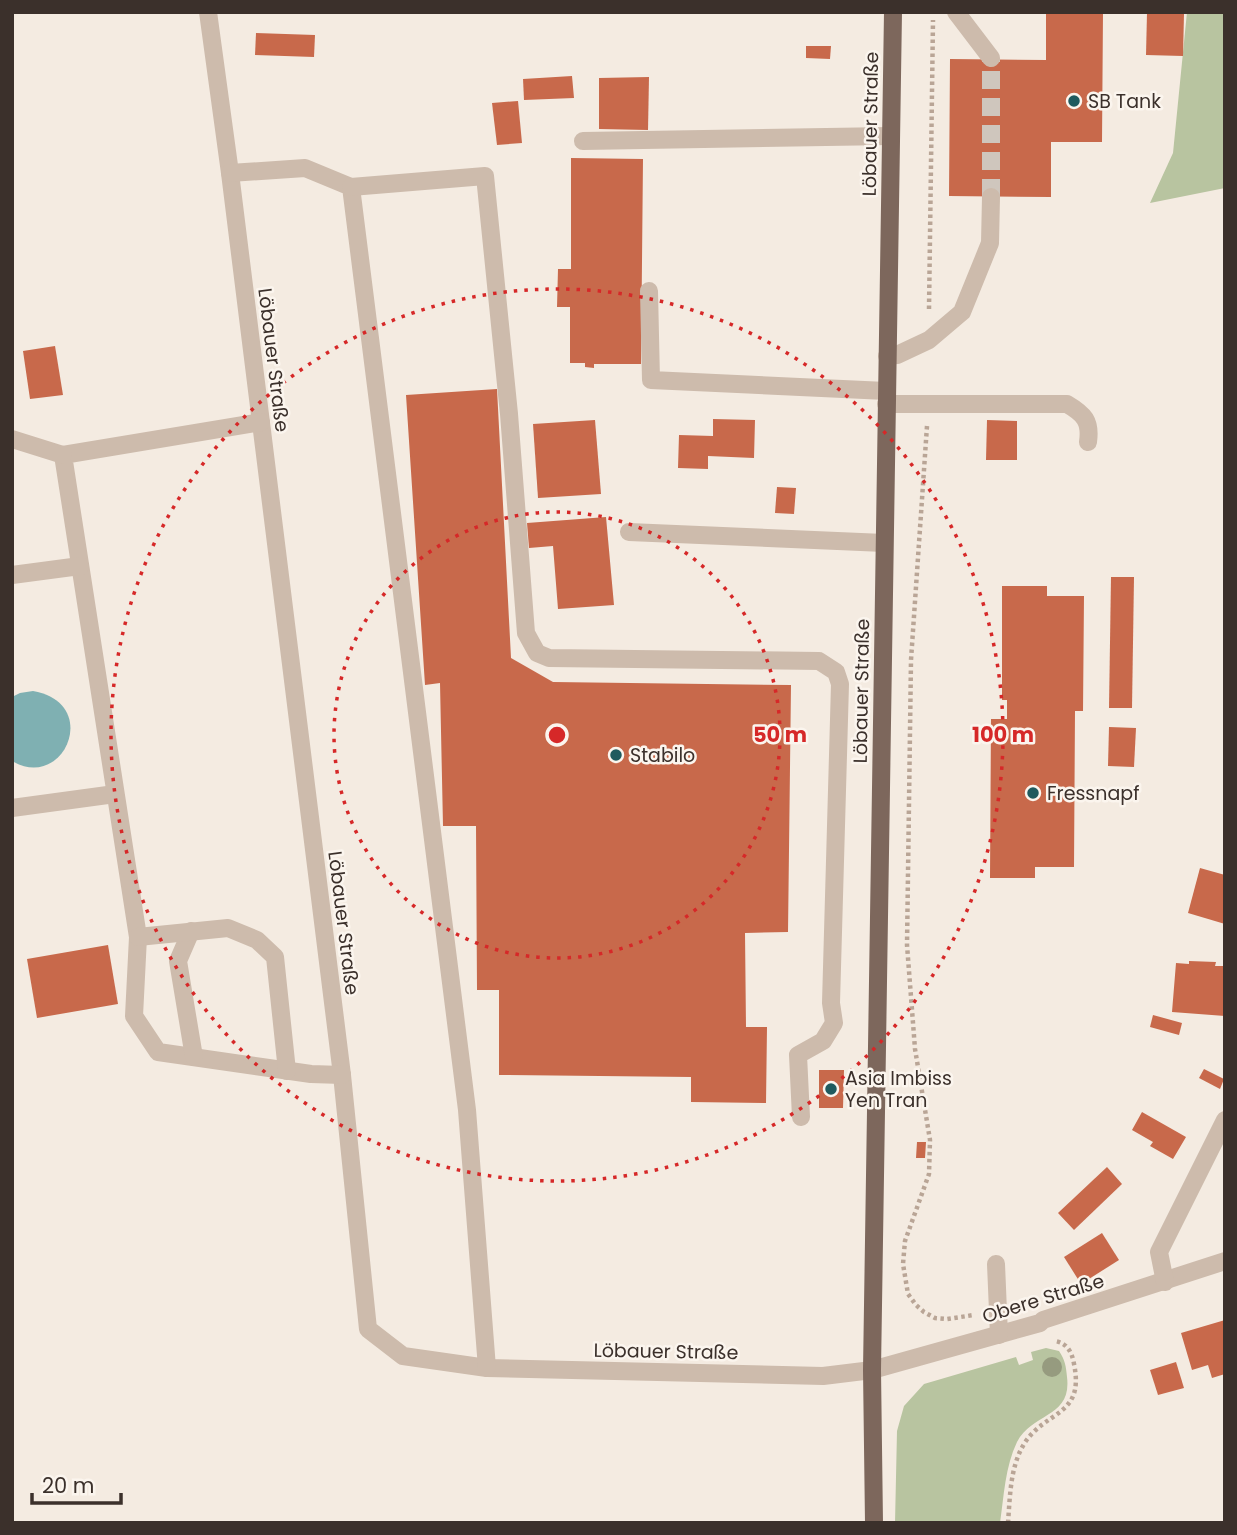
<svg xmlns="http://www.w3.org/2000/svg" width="1237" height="1535" viewBox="0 0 1237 1535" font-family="Poppins,sans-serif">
  <rect width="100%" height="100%" fill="#f4ebe1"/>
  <!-- green -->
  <g fill="#b8c4a0">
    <path d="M1187,12H1225V188L1150,203L1173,153Z"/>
    <path d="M1046,1348L1059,1351C1065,1360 1066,1366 1067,1377C1072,1418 1033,1412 1017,1442C1005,1467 1004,1496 1000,1523H895L897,1431L904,1406L924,1384L1016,1357L1019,1365L1033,1360L1031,1352Z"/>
  </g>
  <!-- water -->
  <path fill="#7fb0b2" d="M33,691C102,703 64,792 12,761V697L20,693Z"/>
  <!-- building -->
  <g fill="#c8694b">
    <path d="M1046,12H1103L1102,142H1051V197L949,196L950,59L1046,60Z"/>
    <path d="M1147,13L1184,14L1183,56L1146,55Z"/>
    <path d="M256,33L315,35L314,57L255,55Z"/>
    <path d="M806,46H831L830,59L806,58Z"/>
    <path d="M572,76L574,98L524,100L523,79Z"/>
    <path d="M649,77L648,130L599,129V78Z"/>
    <path d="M518,101L522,143L497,145L492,103Z"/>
    <path d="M571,158L643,159L641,364H594V368L585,367V363H570V307H557L558,269H571Z"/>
    <path d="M55,346L63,395L30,399L23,351Z"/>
    <path d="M497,389L511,658L553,682L791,685L788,932L745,933L746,1027H767L766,1103L691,1102V1077L499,1075V990H477L476,826H443L440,683L425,685L406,395Z"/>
    <path d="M713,419L755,420L754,458L708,456V469L678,468L679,435L713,436Z"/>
    <path d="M595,420L601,494L538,498L533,424Z"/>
    <path d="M987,420L1017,421V460H986Z"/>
    <path d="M777,487L796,488L794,514L775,513Z"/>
    <path d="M606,517L614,605L558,609L553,546L529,548L527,523Z"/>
    <path d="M1111,577H1134L1132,708H1109Z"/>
    <path d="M1002,586H1047V596H1084L1083,711H1075L1074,867H1035V878H990L991,719H1007V700H1002Z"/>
    <path d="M1109,727L1136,728L1134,767L1108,766Z"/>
    <path d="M1200,868L1225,875V924L1188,913Z"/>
    <path d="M108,945L118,1004L37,1018L27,959Z"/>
    <path d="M1189,961L1216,962L1215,966H1225V1016L1172,1012L1176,963L1189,964Z"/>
    <path d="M1153,1015L1182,1023L1179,1035L1150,1027Z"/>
    <path d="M1204,1069L1224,1079L1220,1089L1199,1078Z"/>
    <path d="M819,1070H844L843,1108H819Z"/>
    <path d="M1142,1112L1186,1137L1173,1159L1150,1146L1153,1142L1132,1130Z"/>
    <path d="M917,1142H926L925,1158H916Z"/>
    <path d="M1107,1167L1122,1184L1074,1230L1058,1213Z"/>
    <path d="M1102,1233L1119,1260L1081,1284L1064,1257Z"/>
    <path d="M1225,1320V1374L1212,1378L1208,1365L1192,1370L1181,1333Z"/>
    <path d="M1176,1362L1184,1388L1158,1395L1150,1370Z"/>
  </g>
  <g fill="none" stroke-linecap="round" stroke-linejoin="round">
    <!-- minor-tunnel -->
    <path stroke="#cfc6bd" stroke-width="18" stroke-dasharray="18 9" stroke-linecap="butt" d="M991,197V58"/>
    <!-- path -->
    <g stroke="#b9a596" stroke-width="4.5" stroke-dasharray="3.5 3.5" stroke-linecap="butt">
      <path d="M929,309L933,20"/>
      <path d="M927,426L911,660L907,945L915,1049L930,1140L929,1174L905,1241L903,1264L908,1294L916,1305L924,1312L935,1318L947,1319L974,1315"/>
      <path d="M1008,1523C1010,1497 1010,1467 1024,1444C1045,1410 1085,1417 1074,1364C1072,1352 1067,1343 1055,1341"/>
    </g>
    <!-- minor -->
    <g stroke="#cdbbac" stroke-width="18">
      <path d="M208,12L230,173L342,1075L368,1329L403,1356L487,1368L823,1376L872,1370L1040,1323L1043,1320L1225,1261"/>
      <path d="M956,12L991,58"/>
      <path d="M583,141L890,136"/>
      <path d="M230,173L305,168L351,187L467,1110L487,1368"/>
      <path d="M351,187L485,176L509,414L526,633L537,653L549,658L819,661L836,672L840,684L831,1003L834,1023L823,1041L798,1055L801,1117"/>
      <path d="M649,291L651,380L886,391"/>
      <path d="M887,356L897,355L929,340L962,312L990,243L991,197"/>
      <path d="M886,404H1067C1084,414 1091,421 1088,442"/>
      <path d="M261,422L63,455L138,937L134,1016L158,1052L311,1074L342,1075"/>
      <path d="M12,439L63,455"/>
      <path d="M629,532L884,543"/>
      <path d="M12,575L80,566"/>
      <path d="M12,808L115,794"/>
      <path d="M191,931L178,961L194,1057"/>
      <path d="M138,937L228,928L257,940L275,957L287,1071"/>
      <path d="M996,1264L999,1335"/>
      <path d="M1165,1282L1159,1252L1225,1120"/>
    </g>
    <!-- major -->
    <path stroke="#7d675c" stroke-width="18" d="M874,1523L872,1370L893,12"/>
  </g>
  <!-- trees -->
  <circle fill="#969b7f" cx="1052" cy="1367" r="10"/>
  <!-- distance rings -->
  <g fill="none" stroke="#d62828" stroke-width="3.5" stroke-dasharray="3.5 7">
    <circle cx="557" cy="735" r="223"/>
    <circle cx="557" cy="735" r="446"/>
  </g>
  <!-- markers -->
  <g fill="#1f5a5e" stroke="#fbf5ee" stroke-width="2.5">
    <circle cx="1074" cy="101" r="7"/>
    <circle cx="616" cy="755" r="7"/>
    <circle cx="1033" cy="793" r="7"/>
    <circle cx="831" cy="1089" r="7"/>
  </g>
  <g text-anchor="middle" stroke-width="5" stroke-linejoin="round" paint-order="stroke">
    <!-- poi labels -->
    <g font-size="19" fill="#3b302b" stroke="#fbf5ee" text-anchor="start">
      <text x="1088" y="108">SB Tank</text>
      <text x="630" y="762">Stabilo</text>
      <text x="1047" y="800">Fressnapf</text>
      <text x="845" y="1085">Asia Imbiss<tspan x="845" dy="22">Yen Tran</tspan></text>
    </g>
    <!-- street labels -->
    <g font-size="19" fill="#3b302b" stroke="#fbf5ee">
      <text transform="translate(870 124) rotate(-89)" y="7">Löbauer Straße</text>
      <text transform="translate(274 360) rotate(83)" y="7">Löbauer Straße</text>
      <text transform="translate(861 691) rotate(-89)" y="7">Löbauer Straße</text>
      <text transform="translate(344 923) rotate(83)" y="7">Löbauer Straße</text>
      <text transform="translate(1043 1298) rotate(-17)" y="7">Obere Straße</text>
      <text transform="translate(666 1351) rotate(1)" y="7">Löbauer Straße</text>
    </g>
  </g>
  <circle cx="557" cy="735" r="10" fill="#d62828" stroke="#fbf5ee" stroke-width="3.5"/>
  <g font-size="21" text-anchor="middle" font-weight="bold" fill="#d62828" stroke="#fbf5ee" stroke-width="5" stroke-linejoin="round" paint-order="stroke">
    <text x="780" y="742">50 m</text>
    <text x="1003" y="742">100 m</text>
  </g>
  <!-- border -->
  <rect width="1237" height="1535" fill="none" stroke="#3b302b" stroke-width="28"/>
  <!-- scale -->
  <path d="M32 1493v10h89v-10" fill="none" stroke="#3b302b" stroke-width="3.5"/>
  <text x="42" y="1493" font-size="21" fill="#3b302b" stroke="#fbf5ee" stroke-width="5" paint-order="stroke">20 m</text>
</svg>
